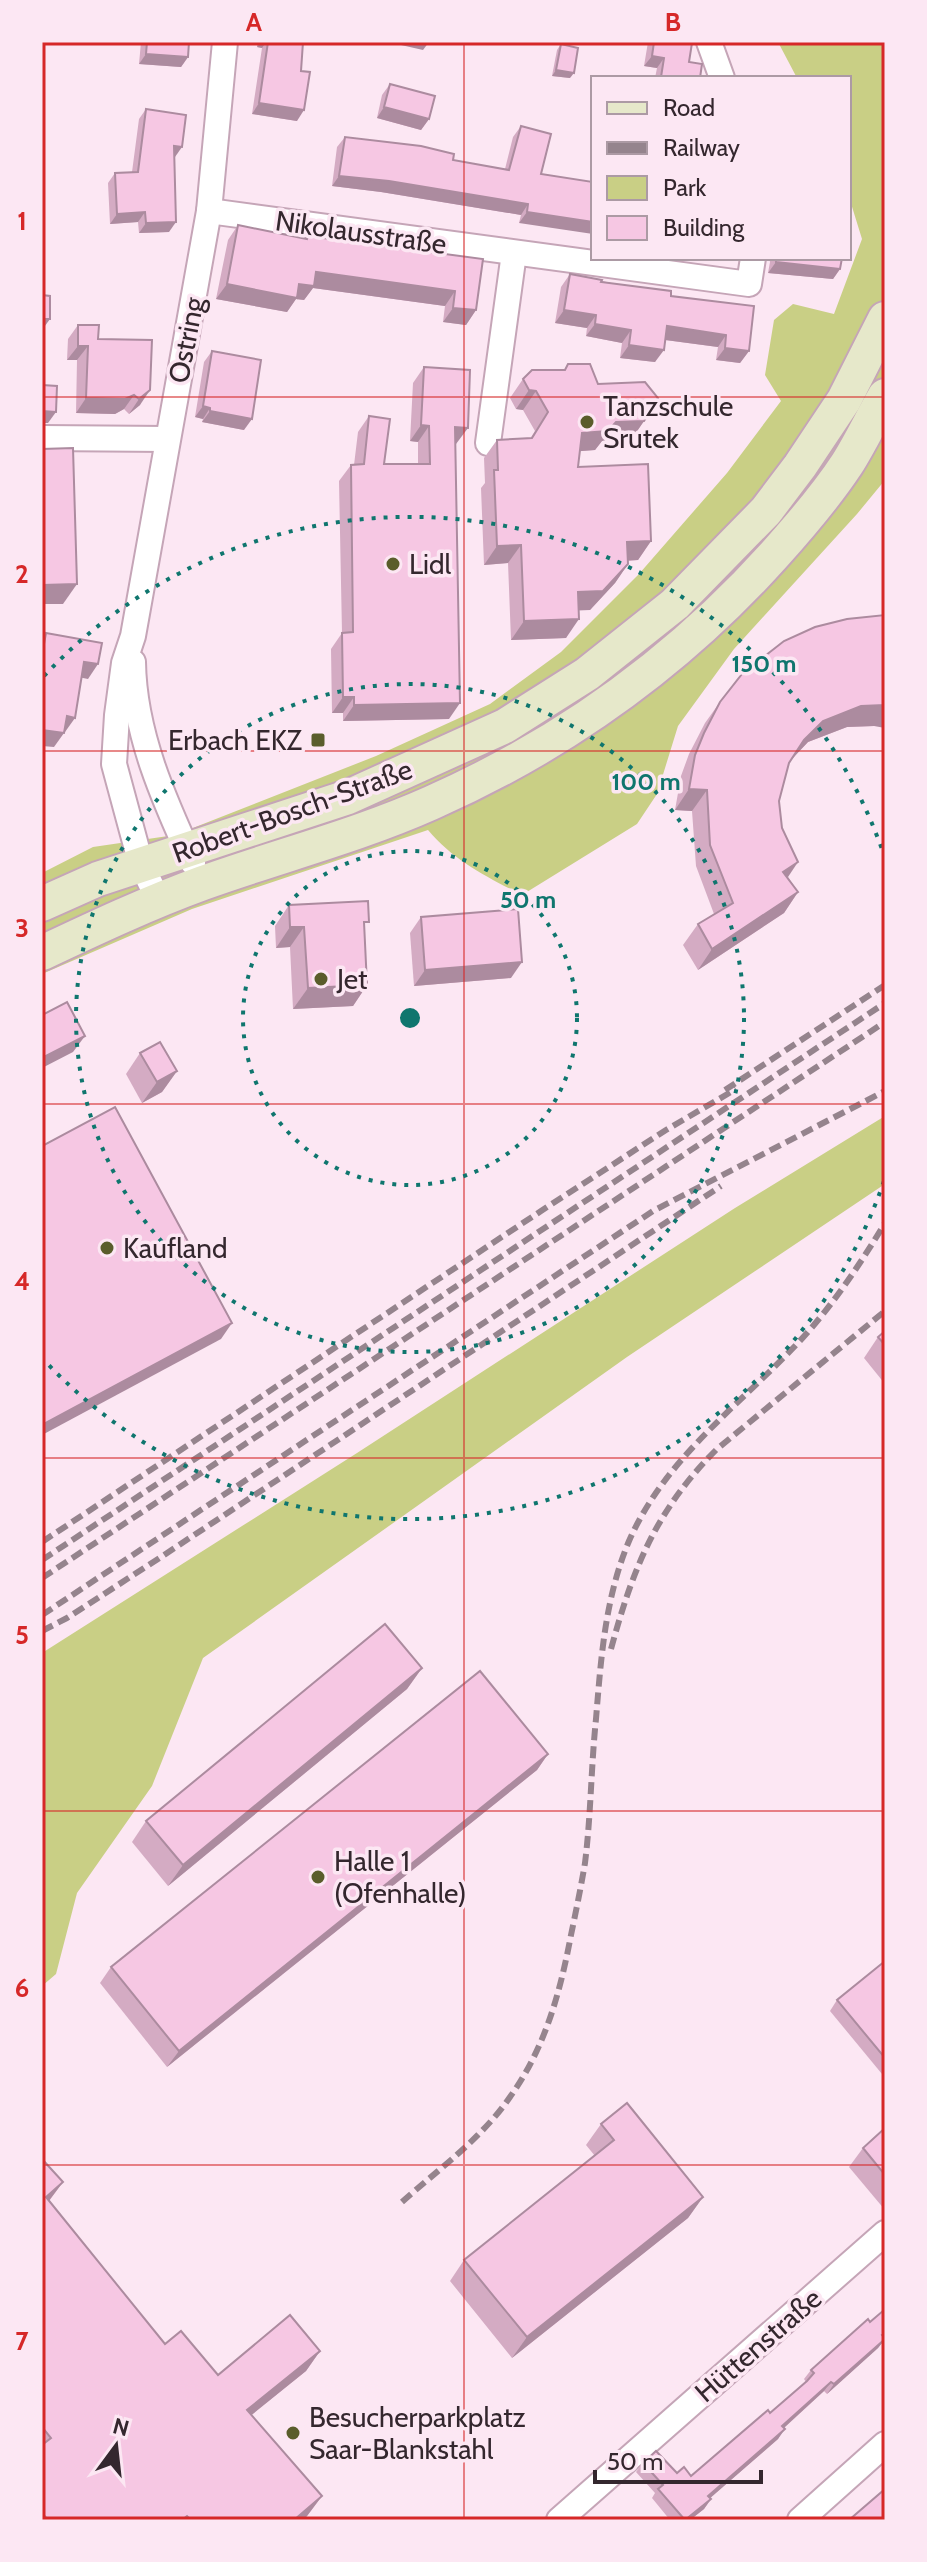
<svg xmlns="http://www.w3.org/2000/svg" width="927" height="2562" viewBox="0 0 927 2562" font-family="Cabin,sans-serif">
  <rect width="100%" height="100%" fill="#fce7f3"/>
  <!-- green -->
  <g fill="#c9cf85">
    <path d="M778,42H885V480L857,514L734,649L678,726L657,794L637,824L522,895C487,877 454,861 428,830L192,909L42,974V873L93,847L175,835L376,756L490,704L561,652L639,574L727,473L781,401L765,375L774,320L793,304L834,314L862,239L849,197V78H797Z"/>
    <path d="M885,1116V1184L627,1357L203,1658L152,1786L77,1893L56,1974L42,1986V1653L357,1453L735,1208Z"/>
  </g>
  <g fill="none" stroke-linecap="round" stroke-linejoin="round">
    <!-- street casing -->
    <g stroke="#c5a5b7" stroke-width="28">
      <g id="street">
        <path d="M709,42L722,78"/>
        <path d="M209,211L749,284L753,258"/>
        <path d="M42,438L167,439"/>
        <path d="M488,443L514,253"/>
        <path d="M133,662C134,733 164,800 193,863"/>
        <path d="M159,901L141,864L114,764L117,715L124,663L133,636L209,211L225,42"/>
        <path d="M559,2520L885,2233"/>
        <path d="M800,2520L885,2444"/>
      </g>
    </g>
    <!-- secondary casing -->
    <g stroke="#c5a5b7" stroke-width="38">
      <g id="secondary">
        <path d="M42,904L98,879L348,797L505,726L587,674L675,604L766,511L800,466L844,400L885,319"/>
        <path d="M42,953C95,928 148,903 203,883C278,856 357,836 431,803C562,745 679,661 775,554C801,525 826,496 847,464C861,442 872,418 885,396"/>
      </g>
    </g>
    <!-- street -->
    <use href="#street" stroke="#fff" stroke-width="24"/>
    <!-- secondary -->
    <use href="#secondary" stroke="#e6e8ca" stroke-width="34"/>
    <!-- rail -->
    <g stroke="#95848d" stroke-width="6" stroke-dasharray="12 6" stroke-linecap="butt">
      <path d="M725,1090L885,985"/>
      <path d="M42,1542L541,1211L666,1130L736,1089"/>
      <path d="M42,1560L885,1003"/>
      <path d="M42,1578L885,1022"/>
      <path d="M42,1615L653,1211L885,1091"/>
      <path d="M42,1631L67,1618L158,1559L721,1186"/>
      <path d="M611,1649C633,1568 656,1510 717,1449L885,1311"/>
      <path d="M402,2202C440,2168 481,2139 510,2097C545,2048 560,1993 571,1935C576,1911 581,1887 585,1863C591,1815 591,1767 596,1719C601,1658 605,1598 629,1541C665,1459 736,1408 796,1345C831,1308 859,1266 885,1223"/>
    </g>
  </g>
  <!-- wall -->
  <g fill="#d4abc3">
    <path d="M141,42H189L188,57L181,67L139,64Z"/>
    <path d="M257,42H303L297,121L252,114L262,48L257,47Z"/>
    <path d="M648,42H687L689,62L700,78H655L657,68L644,66Z"/>
    <path d="M561,44L570,78L552,76L557,50Z"/>
    <path d="M390,84L429,119L421,130L377,118L382,95Z"/>
    <path d="M146,109L175,157L169,232L139,233L138,222L110,224L108,183L115,173L132,172L139,119Z"/>
    <path d="M521,126L541,174L593,182L519,223L521,215L381,192L332,186L337,147L345,137L453,160L505,169L513,137Z"/>
    <path d="M238,225L306,238L308,236L483,259L476,310L466,325L443,322L445,306L313,288L304,300L296,299L287,312L216,299L228,240Z"/>
    <path d="M769,258H842L840,269L833,279L768,273L770,262Z"/>
    <path d="M570,274L671,296L749,351L740,363L716,360L718,347L665,340L655,362L620,358L622,343L586,336L587,328L555,323L561,287Z"/>
    <path d="M78,325L98,339L152,340L140,405L129,414L124,409L115,414L76,413L77,360H67L68,339Z"/>
    <path d="M212,351L244,430L202,422L203,419L195,417L204,362Z"/>
    <path d="M568,364L598,384L644,421L631,440L602,441L595,450L580,451L578,467L651,541L638,560L628,561V564L615,583L590,610H579L566,638L511,640L508,563L484,565L481,488L485,483L484,458L497,440L530,439L535,431L523,410L516,409L510,398L523,379L564,370Z"/>
    <path d="M424,367L456,444L449,719L343,721V713H332L331,649L342,633L339,481L351,465H354L358,432L369,416L384,464H418V442L410,441L413,383Z"/>
    <path d="M720,702L874,726L847,727L808,742L792,759L789,763L779,801L788,877L798,892L784,913L698,970L683,945L698,924L714,914L696,866L692,811L675,810L681,776L689,754L705,723Z"/>
    <path d="M289,905L367,985L353,1006L293,1009L290,947L276,948L275,926Z"/>
    <path d="M421,917L511,978L414,986L410,933Z"/>
    <path d="M140,1053L177,1071L162,1092L142,1103L126,1074Z"/>
    <path d="M885,1331V1384L864,1358L878,1337Z"/>
    <path d="M422,1668L407,1689L168,1886L132,1842L146,1821Z"/>
    <path d="M548,1754L537,1770L167,2067L100,1983L111,1967Z"/>
    <path d="M885,1961V2071L882,2074L830,2011L837,2000Z"/>
    <path d="M601,2124L703,2197L688,2218L512,2358L450,2281L464,2260L595,2156L586,2145Z"/>
    <path d="M885,2128V2210L849,2167L863,2148Z"/>
    <path d="M42,2159L63,2182L49,2201L165,2344L218,2375L320,2351L306,2371L251,2415L322,2496L307,2516L303,2520H42Z"/>
    <path d="M885,2311V2339L878,2348L827,2394L824,2391L784,2428L778,2439L710,2498L711,2499L704,2509L690,2520H670L652,2498L655,2493L636,2472L643,2463L677,2473L691,2476L770,2413L806,2382L804,2379L811,2370Z"/>
  </g>
  <!-- shaded-wall -->
  <g fill="#ac8b9f">
    <path d="M261,42H266L262,48L257,47Z"/>
    <path d="M403,42H429L423,50L401,45Z"/>
    <path d="M146,54L188,57L181,67L139,64Z"/>
    <path d="M652,56L664,58L657,68L644,66Z"/>
    <path d="M556,70L574,73L570,78L552,76Z"/>
    <path d="M259,103L304,110L297,121L252,114Z"/>
    <path d="M384,107L429,119L421,130L377,118Z"/>
    <path d="M174,146L182,147L175,157Z"/>
    <path d="M339,176L389,181L528,204L521,215L381,192L332,186Z"/>
    <path d="M145,212L138,222L110,224L117,214Z"/>
    <path d="M527,212L593,222V234L519,223Z"/>
    <path d="M176,222L169,232L139,233L146,223Z"/>
    <path d="M776,262L840,269L833,279L768,273Z"/>
    <path d="M316,272L455,291L445,306L313,288L304,300L296,299L287,312L216,299L227,284H299Z"/>
    <path d="M453,308L476,310L466,325L443,322Z"/>
    <path d="M564,310L596,315L587,328L555,323Z"/>
    <path d="M42,319H50L42,330Z"/>
    <path d="M595,324L631,330L622,343L586,336Z"/>
    <path d="M667,326L726,335L718,347L658,339Z"/>
    <path d="M629,345L664,350L655,362L620,358Z"/>
    <path d="M78,346H88L77,360H67Z"/>
    <path d="M725,348L749,351L740,363L716,360Z"/>
    <path d="M150,390L140,405L129,414L139,399Z"/>
    <path d="M529,390L536,391L523,410L516,409Z"/>
    <path d="M134,395L124,409L115,414L76,413L86,398Z"/>
    <path d="M203,406L210,408L203,419L195,417Z"/>
    <path d="M42,411L56,412L48,423H42Z"/>
    <path d="M210,411L252,419L244,430L202,422Z"/>
    <path d="M644,421L631,440L602,441L595,450L569,452L582,433L616,422Z"/>
    <path d="M421,425L429,426L418,442L410,441Z"/>
    <path d="M455,427L468,428L456,444L444,443Z"/>
    <path d="M651,541L638,560L614,561L627,542Z"/>
    <path d="M521,545L508,563L484,565L497,546Z"/>
    <path d="M628,564L615,583L590,610L565,611L578,592Z"/>
    <path d="M77,584L63,604H42V585Z"/>
    <path d="M579,619L566,638L511,640L524,621Z"/>
    <path d="M84,662L98,664L88,679L73,676Z"/>
    <path d="M343,697H354L343,713H332Z"/>
    <path d="M460,703L449,719L343,721L354,705Z"/>
    <path d="M885,705V728L874,726L847,727L808,742L790,761L804,740L823,721L861,706Z"/>
    <path d="M67,716L75,718L65,732L56,730Z"/>
    <path d="M42,730L64,733L54,747L42,746Z"/>
    <path d="M689,789L707,790L692,811L675,810Z"/>
    <path d="M798,862L784,883L783,872Z"/>
    <path d="M798,892L784,913L698,970L712,949Z"/>
    <path d="M290,927H304L290,947L276,948Z"/>
    <path d="M522,962L511,978L414,986L425,970Z"/>
    <path d="M367,985L353,1006L293,1009L308,988Z"/>
    <path d="M85,1036L73,1052L42,1068V1058Z"/>
    <path d="M177,1071L162,1092L142,1103L157,1082Z"/>
    <path d="M232,1323L221,1339L42,1435V1425Z"/>
    <path d="M422,1668L407,1689L168,1886L183,1865Z"/>
    <path d="M548,1754L537,1770L167,2067L179,2051Z"/>
    <path d="M63,2182L48,2202L46,2197Z"/>
    <path d="M703,2197L688,2218L512,2358L527,2337Z"/>
    <path d="M885,2339L878,2348L827,2394L834,2384Z"/>
    <path d="M320,2351L306,2371L233,2430L247,2410Z"/>
    <path d="M831,2382L824,2391L775,2436L782,2426Z"/>
    <path d="M785,2429L778,2439L701,2506L708,2496Z"/>
    <path d="M322,2496L307,2516L303,2520H294Z"/>
    <path d="M711,2499L704,2509L690,2520H686Z"/>
  </g>
  <!-- building -->
  <g fill="#f6c7e3" stroke="#ac8b9f" stroke-width="2">
    <path d="M147,42H189L188,57L146,54Z"/>
    <path d="M268,42H303L301,71L310,72L304,110L259,103Z"/>
    <path d="M654,42L692,43L689,62L702,64L700,78L661,77L664,58L652,56Z"/>
    <path d="M561,44L578,48L574,73L556,70Z"/>
    <path d="M390,84L435,96L429,119L384,107Z"/>
    <path d="M146,109L186,115L182,147L174,146L176,222L146,223L145,212L117,214L115,173L138,172Z"/>
    <path d="M521,126L551,134L541,174L593,182V222L527,212L528,204L389,181L339,176L345,137L421,146L454,154L453,160L509,170Z"/>
    <path d="M238,225L307,239L308,236L483,259L476,310L453,308L455,291L316,272L314,286L299,284L297,298L227,284Z"/>
    <path d="M776,258H842L840,269L776,262Z"/>
    <path d="M570,274L602,280L601,282L671,291V296L754,306L749,351L725,348L726,335L667,326L664,350L629,345L631,330L595,324L596,315L564,310Z"/>
    <path d="M42,295L50,296V319H42Z"/>
    <path d="M78,325H99L98,339L152,340L150,390L139,399L134,395L125,399L86,398L88,346H78Z"/>
    <path d="M212,351L261,360L252,419L210,411V408L203,406Z"/>
    <path d="M568,364H590L598,384L645,382L658,398L644,421L616,422L608,431L582,433L578,467L648,464L651,541L627,542L628,564L603,591L578,592L579,619L524,621L521,545L497,546L494,470H498L497,440L532,438L548,412L536,391L529,390L523,379L532,370H565Z"/>
    <path d="M424,367L470,370L468,428L455,427L460,703L354,705V697H343L342,633L353,632L351,465L364,464L369,416L390,419L384,464H430L429,426L421,425Z"/>
    <path d="M42,385L57,386L56,412L42,411Z"/>
    <path d="M73,448L77,584L42,585V449Z"/>
    <path d="M885,615V705L861,706L823,721L804,740L789,763L779,801L782,828L798,862L783,872L798,892L712,949L698,924L733,903L710,845L707,790L689,789L695,755L704,733L720,702L742,674L784,641L815,627L847,619Z"/>
    <path d="M46,633L102,643L98,664L84,662L75,718L67,716L64,733L42,730V655Z"/>
    <path d="M368,901L369,922H364L367,985L308,988L304,927H290L289,905Z"/>
    <path d="M518,909L522,962L425,970L421,917Z"/>
    <path d="M67,1002L85,1036L42,1058V1015Z"/>
    <path d="M160,1042L177,1071L157,1082L140,1053Z"/>
    <path d="M115,1107L232,1323L42,1425V1146Z"/>
    <path d="M885,1331V1345L878,1337Z"/>
    <path d="M385,1624L422,1668L183,1865L146,1821Z"/>
    <path d="M480,1671L548,1754L179,2051L111,1967Z"/>
    <path d="M885,1961V2058L837,2000Z"/>
    <path d="M627,2103L703,2197L527,2337L464,2260L614,2140L601,2124Z"/>
    <path d="M885,2128V2175L863,2148Z"/>
    <path d="M42,2159L63,2182L46,2197L165,2344L181,2331L218,2375L290,2315L320,2351L247,2410L322,2496L294,2520H191L187,2516L182,2520H48L42,2513V2445L51,2438L42,2427Z"/>
    <path d="M884,2310L885,2311V2333L882,2335L885,2339L834,2384L831,2382L782,2426L785,2429L708,2496L711,2499L685,2520L658,2489L663,2485L643,2463L656,2451L677,2473L684,2467L691,2476L768,2410L770,2413L807,2381L814,2373L811,2370L868,2319L870,2322Z"/>
    <path d="M885,2489V2520H849Z"/>
  </g>
  <!-- grid -->
  <path fill="none" stroke="#d62828" stroke-width="2" stroke-opacity="0.55" d="M464,42V2520M42,397H885M42,751H885M42,1104H885M42,1458H885M42,1811H885M42,2165H885"/>
  <!-- distance rings -->
  <g fill="none" stroke="#0f766e" stroke-width="4" stroke-dasharray="4 8">
    <circle cx="410" cy="1018" r="167"/>
    <circle cx="410" cy="1018" r="334"/>
    <path d="M884 1181A501 501 0 0 1 44 1360M44 676A501 501 0 0 1 884 855"/>
  </g>
  <!-- markers -->
  <g fill="#5a5d2b" stroke="#fce7f3" stroke-width="3">
    <circle cx="587" cy="422" r="8"/>
    <circle cx="393" cy="564" r="8"/>
    <rect x="310" y="732" width="16" height="16" rx="4"/>
    <circle cx="321" cy="979" r="8"/>
    <circle cx="107" cy="1248" r="8"/>
    <circle cx="318" cy="1877" r="8"/>
    <circle cx="293" cy="2433" r="8"/>
  </g>
  <g text-anchor="middle" stroke-width="7" stroke-linejoin="round" paint-order="stroke">
    <!-- street labels -->
    <g font-size="28" fill="#34272e" stroke="#fce7f3">
      <text transform="translate(361 232) rotate(8)" y="10">Nikolausstraße</text>
      <text transform="translate(186 340) rotate(-79)" y="10">Ostring</text>
      <text transform="translate(292 811) rotate(-20)" y="10">Robert-Bosch-Straße</text>
      <text transform="translate(758 2345) rotate(-41)" y="10">Hüttenstraße</text>
    </g>
    <!-- poi labels -->
    <g font-size="28" fill="#34272e" stroke="#fce7f3" text-anchor="start">
      <text x="603" y="416">Tanzschule<tspan x="603" dy="32">Srutek</tspan></text>
      <text x="409" y="574">Lidl</text>
      <text x="302" y="750" text-anchor="end">Erbach EKZ</text>
      <text x="337" y="989">Jet</text>
      <text x="123" y="1258">Kaufland</text>
      <text x="334" y="1871">Halle 1<tspan x="334" dy="32">(Ofenhalle)</tspan></text>
      <text x="309" y="2427">Besucherparkplatz<tspan x="309" dy="32">Saar-Blankstahl</tspan></text>
    </g>
  </g>
  <circle cx="410" cy="1018" r="12" fill="#0f766e" stroke="#fce7f3" stroke-width="4"/>
  <g font-size="24" text-anchor="middle" font-weight="bold" fill="#0f766e" stroke="#fce7f3" stroke-width="7" stroke-linejoin="round" paint-order="stroke">
    <text x="764" y="672">150 m</text>
    <text x="646" y="790">100 m</text>
    <text x="528" y="908">50 m</text>
  </g>
  <!-- border -->
  <rect width="927" height="2562" fill="none" stroke="#fce7f3" stroke-width="88"/>
  <!-- legend -->
  <rect x="591" y="76" width="260" height="184" fill="#fce7f3" stroke="#ac9aa4" stroke-width="2"/>
  <rect x="607" y="102" width="40" height="12" fill="#e6e8ca" stroke="#ac9aa4" stroke-width="2"/>
  <text x="663" y="116" font-size="24" fill="#34272e">Road</text>
  <rect x="607" y="142" width="40" height="12" fill="#95848d" stroke="#ac9aa4" stroke-width="2"/>
  <text x="663" y="156" font-size="24" fill="#34272e">Railway</text>
  <rect x="607" y="176" width="40" height="24" fill="#c9cf85" stroke="#ac9aa4" stroke-width="2"/>
  <text x="663" y="196" font-size="24" fill="#34272e">Park</text>
  <rect x="607" y="216" width="40" height="24" fill="#f6c7e3" stroke="#ac9aa4" stroke-width="2"/>
  <text x="663" y="236" font-size="24" fill="#34272e">Building</text>
  <!-- north arrow -->
  <g transform="translate(116 2446) rotate(15)" stroke="#fce7f3" stroke-width="6" paint-order="stroke">
  <path d="M0-6L14 30L0 20L-14 30Z" fill="#34272e"/>
  <text y="-12" font-size="22" font-weight="bold" text-anchor="middle" fill="#34272e">N</text>
  </g>
  <!-- scale -->
  <path d="M595 2470v12h166v-12" fill="none" stroke="#34272e" stroke-width="4"/>
  <text x="607" y="2470" font-size="24" fill="#34272e" stroke="#fce7f3" stroke-width="6" paint-order="stroke">50 m</text>
  <rect x="44" y="44" width="839" height="2474" fill="none" stroke="#d62828" stroke-width="3"/>
  <g font-size="26" text-anchor="middle" font-weight="bold" fill="#d62828">
    <text x="254" y="31">A</text>
    <text x="673" y="31">B</text>
    <text x="22" y="230">1</text>
    <text x="22" y="583">2</text>
    <text x="22" y="937">3</text>
    <text x="22" y="1290">4</text>
    <text x="22" y="1644">5</text>
    <text x="22" y="1997">6</text>
    <text x="22" y="2350">7</text>
  </g>
</svg>
